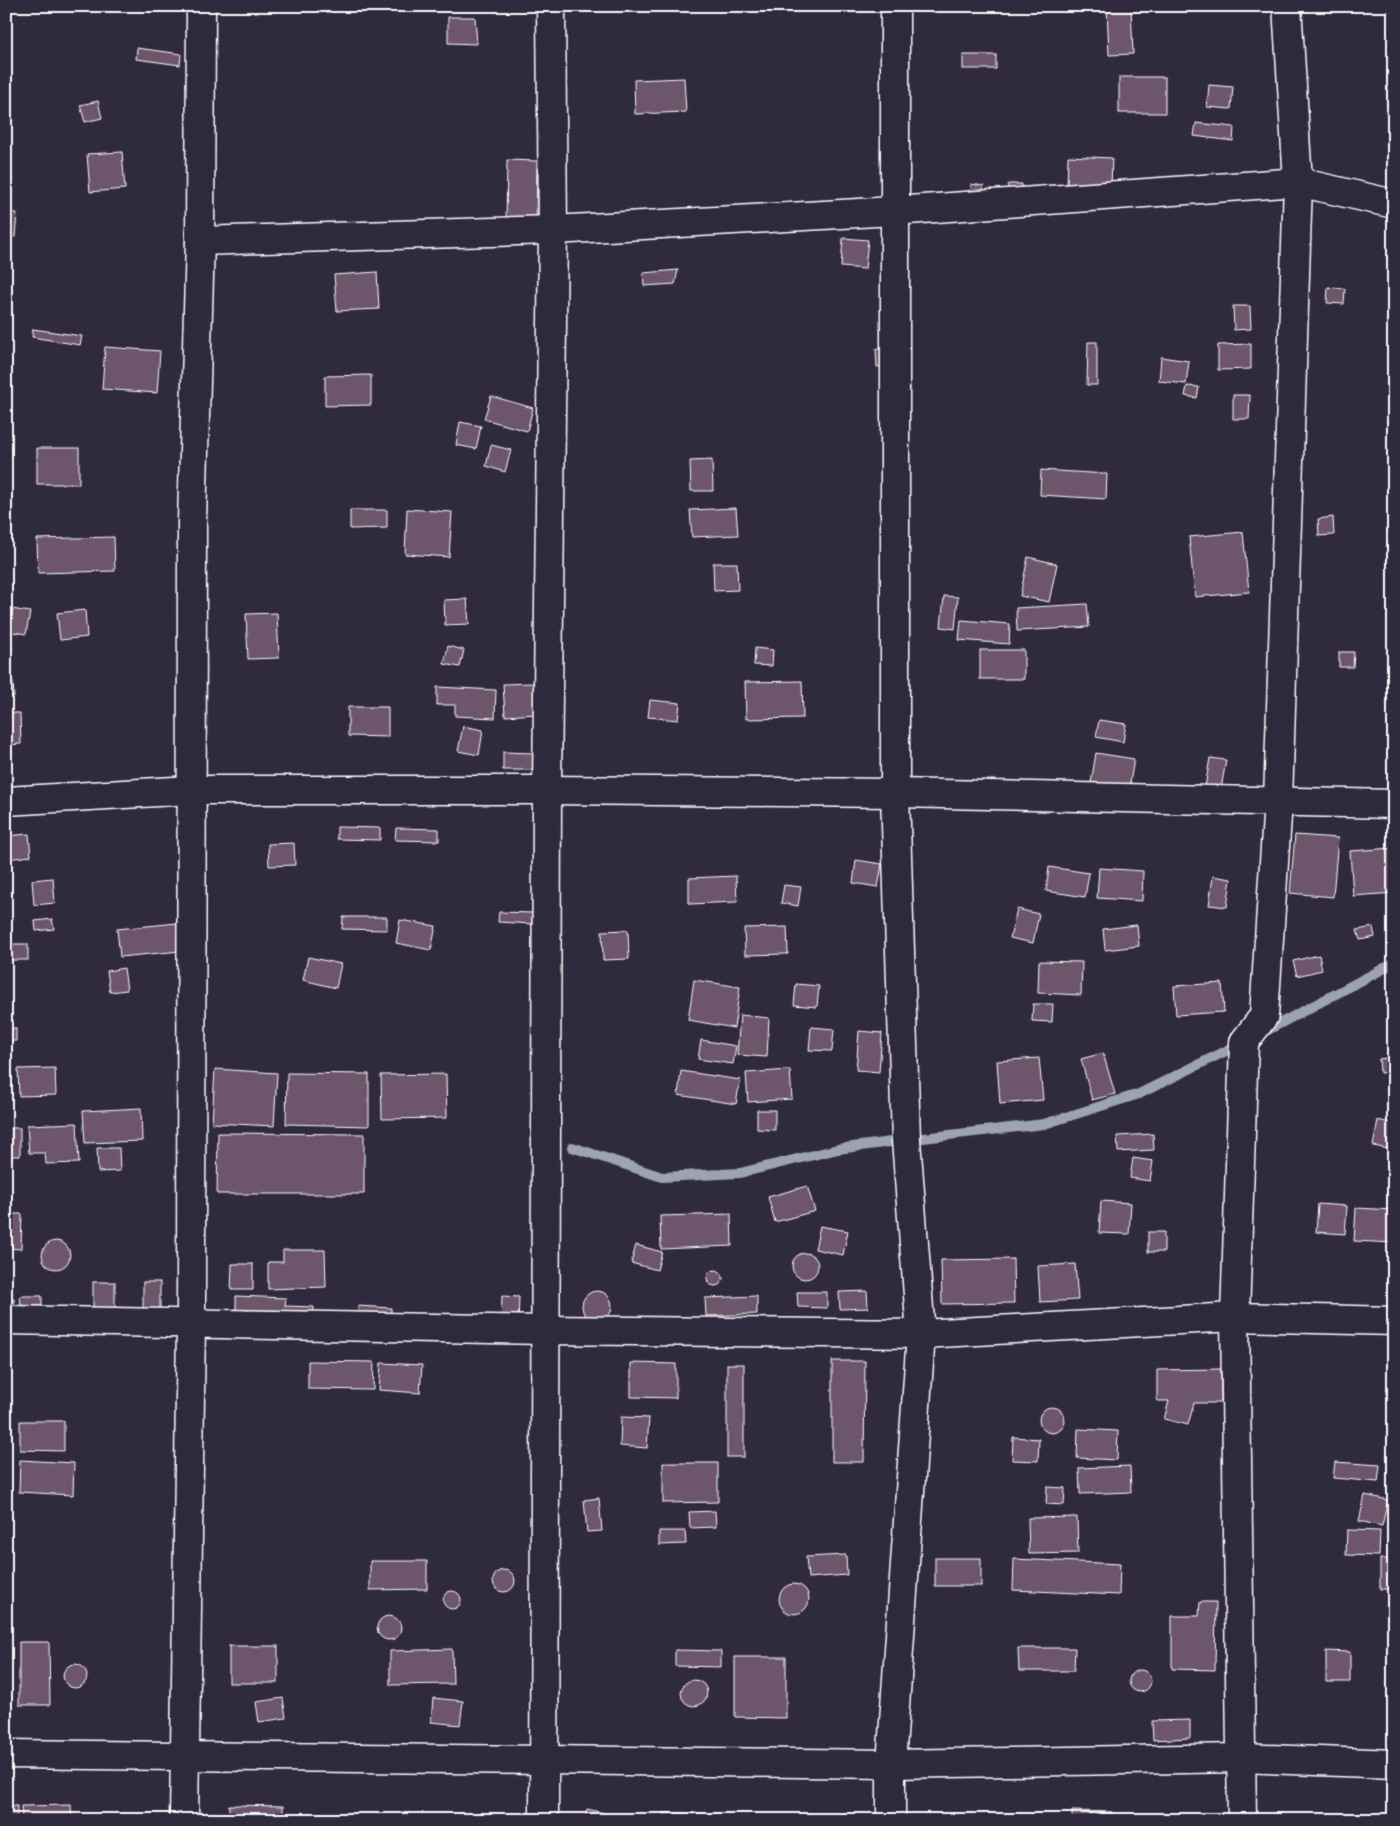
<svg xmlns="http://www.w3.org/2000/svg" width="1400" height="1826" viewBox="0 0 1400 1826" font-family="Dekko,sans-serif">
  <rect width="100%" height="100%" fill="#2f2a3d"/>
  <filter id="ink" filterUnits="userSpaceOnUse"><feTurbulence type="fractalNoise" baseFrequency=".02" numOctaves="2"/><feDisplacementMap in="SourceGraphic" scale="10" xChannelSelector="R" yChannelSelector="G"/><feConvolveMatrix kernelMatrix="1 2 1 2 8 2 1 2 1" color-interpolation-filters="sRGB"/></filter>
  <g filter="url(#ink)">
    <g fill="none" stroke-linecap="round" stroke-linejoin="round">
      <!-- stream -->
      <g stroke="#9da3b2" stroke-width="10">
        <path d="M1262,1033L1394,963"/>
        <path d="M572,1147L662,1177L740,1173L838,1149L906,1140L1044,1124L1139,1094L1242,1043"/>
      </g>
    </g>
    <!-- building -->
    <g fill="#6d576c" stroke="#fff">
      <path d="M1131,7L1133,54L1109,55L1107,8Z"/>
      <path d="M448,17H475L477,44L448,43Z"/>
      <path d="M137,48L181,54L180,65L136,59Z"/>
      <rect x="963" y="55" width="33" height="14"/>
      <rect x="1119" y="77" width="46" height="36"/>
      <path d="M684,78L686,112L635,114L634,80Z"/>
      <path d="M1209,85L1233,87L1231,109L1207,107Z"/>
      <path d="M98,101L102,118L85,122L80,105Z"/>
      <path d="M1196,123L1234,127L1233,141L1194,136Z"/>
      <path d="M122,152L125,189L90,192L87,154Z"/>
      <path d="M1068,156L1112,158L1111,188L1067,186Z"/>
      <path d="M507,160L537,161L536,227H506Z"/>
      <path d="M971,184L984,186L982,196L970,194Z"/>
      <path d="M1008,184H1022L1021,196L1007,195Z"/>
      <path d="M6,212L17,213L15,237L6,236Z"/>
      <path d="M843,238L868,240L865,269L841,267Z"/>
      <path d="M678,270L675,284L644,286L643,273Z"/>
      <path d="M377,272L379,309L337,311L334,275Z"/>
      <path d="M1328,287L1345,289L1344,304L1327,303Z"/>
      <path d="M1233,306H1250L1251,329L1234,330Z"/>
      <path d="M33,329L82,336L80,345L32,337Z"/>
      <path d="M1088,342H1097V385H1087Z"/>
      <path d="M1251,344V369L1218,370V345Z"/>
      <path d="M105,347L160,351L157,393L102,389Z"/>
      <path d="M876,349H890V366L877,367Z"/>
      <path d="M1161,357L1189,361L1186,384L1159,381Z"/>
      <path d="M371,375V405L325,406V376Z"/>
      <path d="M1187,386L1199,387L1197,398L1185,396Z"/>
      <path d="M1233,395H1250L1249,419H1233Z"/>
      <path d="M491,396L533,408L527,431L484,419Z"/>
      <path d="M460,422L481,426L476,449L456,445Z"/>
      <path d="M491,445L511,450L505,472L486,466Z"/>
      <rect x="37" y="448" width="42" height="36"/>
      <path d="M712,460L713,491H691L690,461Z"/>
      <path d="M1041,470L1107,474L1106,499L1040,495Z"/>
      <path d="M736,508L738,535L692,537L690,510Z"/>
      <path d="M407,509L452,512L449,557L405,554Z"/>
      <path d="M350,510H387V528L350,529Z"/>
      <path d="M1333,517L1334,535L1319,536L1318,519Z"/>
      <path d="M1243,532L1249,592L1195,597L1189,537Z"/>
      <path d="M114,537L115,571L38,573L37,539Z"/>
      <path d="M1028,557L1057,564L1049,602L1020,596Z"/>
      <path d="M713,563H737L738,590L714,591Z"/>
      <path d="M944,596L958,597L955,629L941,627Z"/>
      <path d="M467,599L469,624L445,625L444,600Z"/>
      <path d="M1087,604L1089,627L1017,631L1016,608Z"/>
      <path d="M6,608L30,612L26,634L6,631Z"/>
      <path d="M85,610L87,637L60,640L57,613Z"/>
      <path d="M277,613L279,658L248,659L246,614Z"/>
      <path d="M961,620L1010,624L1009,644L959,640Z"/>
      <path d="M448,646L464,650L460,667L444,664Z"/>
      <path d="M755,648L773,650L772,666L754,665Z"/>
      <rect x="980" y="650" width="44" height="29"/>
      <path d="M1339,652H1354L1353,667H1339Z"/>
      <path d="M13,681L14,697H6V682Z"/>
      <path d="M802,681L803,718L746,719L745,682Z"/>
      <path d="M535,683L537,714L505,716L503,684Z"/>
      <path d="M437,687L496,690L495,718L455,716V705H437Z"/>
      <path d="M650,700L680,703L678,720L648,717Z"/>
      <path d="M348,707H388V737L348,736Z"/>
      <path d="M6,713H20L21,744L6,745Z"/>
      <path d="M1099,720L1126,724L1123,742L1096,737Z"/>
      <path d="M463,726L483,730L479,755L458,751Z"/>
      <path d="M503,752L534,753V770H503Z"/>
      <path d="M1096,753L1134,759L1129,789L1091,783Z"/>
      <path d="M1210,758L1226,760L1221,789L1205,787Z"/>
      <path d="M337,827L380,828V840L337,839Z"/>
      <path d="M396,828L439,829V841L395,840Z"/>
      <path d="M29,834L31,856L6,859V836Z"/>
      <path d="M1295,835L1338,838L1333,897L1290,893Z"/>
      <path d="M294,843L295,865L269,866L268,844Z"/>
      <path d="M1394,848V893L1353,896L1350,851Z"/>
      <path d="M856,860L882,864L878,887L853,883Z"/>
      <path d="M1049,867L1089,873L1085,897L1046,891Z"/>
      <path d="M1099,868L1143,871L1142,901L1097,898Z"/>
      <path d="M736,876L737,902L689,904V878Z"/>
      <path d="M1213,876L1231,879L1227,907L1209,905Z"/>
      <path d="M53,878L55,903L34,905L32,880Z"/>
      <path d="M784,885L801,887L798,906L781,903Z"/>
      <path d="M1017,909L1039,914L1033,943L1010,938Z"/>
      <path d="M499,912L533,913L532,924L498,922Z"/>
      <path d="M343,917H387V930L342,929Z"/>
      <path d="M52,919L54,929L36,931L35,921Z"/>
      <path d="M400,920L436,926L431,950L396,943Z"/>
      <path d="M177,923L180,951L120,957L117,929Z"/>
      <path d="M1137,925L1139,946L1105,950L1103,929Z"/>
      <path d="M787,927L788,954L745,955L744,928Z"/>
      <path d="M1373,927L1375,937L1360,940L1357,930Z"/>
      <path d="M628,930L629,959L603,960L602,931Z"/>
      <rect x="6" y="944" width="22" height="16"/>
      <path d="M1319,955L1322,970L1297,976L1293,961Z"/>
      <path d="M308,957L341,964L336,988L303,980Z"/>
      <path d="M1039,961L1082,962L1081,995L1038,993Z"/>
      <path d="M124,968L127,990L110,992L107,971Z"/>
      <path d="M694,980L740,987L734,1028L688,1020Z"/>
      <path d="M1222,983L1224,1012L1176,1015L1174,986Z"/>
      <path d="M796,984L819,986L817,1007L794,1005Z"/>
      <path d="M1033,1004H1053L1052,1022L1032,1021Z"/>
      <path d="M740,1015L769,1018L767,1057L737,1055Z"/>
      <path d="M811,1027L834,1029L832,1051L809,1050Z"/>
      <path d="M16,1028V1041H6V1029Z"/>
      <path d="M859,1031L882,1033L879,1072L856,1070Z"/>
      <path d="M701,1040L736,1046L733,1064L698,1059Z"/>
      <path d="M1103,1053L1115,1094L1092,1100L1081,1059Z"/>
      <path d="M1394,1057V1072L1380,1073L1379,1059Z"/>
      <path d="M1039,1058L1043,1100L1000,1104L997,1061Z"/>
      <path d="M55,1068L56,1095L19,1096L18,1069Z"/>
      <path d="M215,1069L277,1073L274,1126L212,1123Z"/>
      <path d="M790,1070L792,1099L748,1102L746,1073Z"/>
      <path d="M681,1071L740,1080L736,1104L678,1095Z"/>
      <path d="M287,1073L369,1074V1126L286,1124Z"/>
      <path d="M446,1074L447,1118L382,1119L381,1075Z"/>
      <path d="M141,1108L142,1141L85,1143L83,1111Z"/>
      <path d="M757,1110H775V1130L757,1129Z"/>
      <path d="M1378,1120L1394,1124V1150L1373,1146Z"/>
      <path d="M77,1123L79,1163L46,1164L45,1153H29L27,1125Z"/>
      <rect x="6" y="1128" width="14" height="28"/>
      <path d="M218,1133L364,1134V1194H217Z"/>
      <path d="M1153,1134L1154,1150L1118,1152L1117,1136Z"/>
      <path d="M97,1148H119L120,1171L98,1172Z"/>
      <path d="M1133,1158L1153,1161L1150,1181L1130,1178Z"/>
      <path d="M807,1186L815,1211L775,1222L768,1197Z"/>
      <path d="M1101,1201L1131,1203L1129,1234L1099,1233Z"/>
      <path d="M1318,1204L1347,1206L1345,1234L1316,1232Z"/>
      <path d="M1356,1208L1394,1210V1243L1354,1241Z"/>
      <path d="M6,1214H22L21,1249L6,1248Z"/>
      <path d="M731,1214L732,1246L661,1249L660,1216Z"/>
      <path d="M820,1226L848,1231L843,1255L815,1249Z"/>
      <rect x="1148" y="1232" width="16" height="20"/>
      <circle cx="56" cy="1255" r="14"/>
      <path d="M636,1245L662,1252L657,1270L631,1263Z"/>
      <path d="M283,1250H325L326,1287L268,1289V1262H283Z"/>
      <circle cx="805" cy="1266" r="13"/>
      <path d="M1013,1259L1014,1303L942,1304L941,1260Z"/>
      <path d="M232,1264H253V1290H231Z"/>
      <path d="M1075,1264L1078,1300L1040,1302L1038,1266Z"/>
      <circle cx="715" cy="1278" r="8"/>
      <rect x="93" y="1282" width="22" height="27"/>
      <rect x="143" y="1282" width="17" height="27"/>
      <path d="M867,1291L868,1308L840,1309L839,1292Z"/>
      <circle cx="597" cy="1306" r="15"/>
      <path d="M797,1292H827V1308L798,1307Z"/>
      <path d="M20,1296H42V1306H21Z"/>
      <path d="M236,1296L286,1298L285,1306L314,1307L313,1320L236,1318Z"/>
      <path d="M502,1296L519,1297L518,1324L501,1323Z"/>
      <path d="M757,1296V1314L706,1316L705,1298Z"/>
      <path d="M14,1299L15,1315H6V1300Z"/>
      <path d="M358,1306L391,1308V1320L357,1319Z"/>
      <path d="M308,1361L374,1362L373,1390L308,1389Z"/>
      <path d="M832,1361H865L864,1462H832Z"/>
      <path d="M381,1363L422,1365L420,1393L379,1390Z"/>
      <path d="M631,1363L676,1364V1398L631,1397Z"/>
      <rect x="727" y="1364" width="17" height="93"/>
      <path d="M1393,1365H1394V1396L1390,1395Z"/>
      <path d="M1221,1369V1403H1194L1188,1425L1164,1419L1169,1401H1157V1370Z"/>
      <circle cx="1052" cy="1420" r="13"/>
      <path d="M621,1417L649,1418L647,1448L620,1446Z"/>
      <path d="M20,1421H64V1451L20,1450Z"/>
      <path d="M1078,1429L1118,1431L1117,1460L1077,1458Z"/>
      <path d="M1013,1437L1039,1439L1038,1461L1012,1460Z"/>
      <path d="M20,1460L74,1463L73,1495L19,1492Z"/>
      <path d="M1335,1462L1380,1465L1378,1482L1333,1478Z"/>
      <path d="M663,1463H718V1502L663,1503Z"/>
      <path d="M1130,1466L1131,1492L1080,1494L1079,1468Z"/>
      <path d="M1047,1487L1065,1488L1064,1505L1046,1504Z"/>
      <path d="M1365,1495L1388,1500L1382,1526L1359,1521Z"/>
      <path d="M599,1498L602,1531L587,1532L584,1500Z"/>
      <path d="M715,1511L716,1527L690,1528L689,1512Z"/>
      <path d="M1077,1517L1078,1553L1029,1554L1028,1518Z"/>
      <path d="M1347,1530L1380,1531L1379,1556L1346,1555Z"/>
      <path d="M659,1531H685L686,1544L659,1545Z"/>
      <path d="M846,1555L847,1575L808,1578L806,1557Z"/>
      <rect x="935" y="1558" width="46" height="28"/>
      <path d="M1014,1559L1120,1564L1119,1595L1013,1590Z"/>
      <rect x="1380" y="1559" width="14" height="30"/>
      <path d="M370,1561H427V1589L370,1590Z"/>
      <circle cx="504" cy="1581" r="11"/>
      <circle cx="794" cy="1599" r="15"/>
      <circle cx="452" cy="1600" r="9"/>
      <path d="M1200,1602H1216L1215,1670L1172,1669V1616H1199Z"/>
      <circle cx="389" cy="1628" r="12"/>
      <rect x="6" y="1642" width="3" height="15"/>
      <path d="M19,1642H49L50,1705H19Z"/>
      <rect x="229" y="1646" width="49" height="37"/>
      <path d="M1018,1648H1075L1074,1671H1019Z"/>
      <path d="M452,1649L453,1684L390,1685V1651Z"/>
      <path d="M675,1650L721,1651V1667L675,1666Z"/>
      <path d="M1326,1651L1350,1652V1682H1326Z"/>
      <path d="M735,1657H786V1718L735,1717Z"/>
      <circle cx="75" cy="1676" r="12"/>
      <circle cx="1140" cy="1681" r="11"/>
      <circle cx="694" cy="1693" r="13"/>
      <path d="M283,1698L286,1718L259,1722L256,1702Z"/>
      <path d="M433,1698L463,1701L460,1725L431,1722Z"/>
      <path d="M1190,1720V1738L1153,1740L1152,1721Z"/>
      <path d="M71,1805L72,1820H22L21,1806Z"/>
      <path d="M229,1805L283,1806V1820H229Z"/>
      <rect x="6" y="1806" width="11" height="14"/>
      <path d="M587,1809L604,1813L603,1820H585Z"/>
      <path d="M1072,1811L1112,1812V1820H1072Z"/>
      <path d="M664,1813L720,1814V1820H664Z"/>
    </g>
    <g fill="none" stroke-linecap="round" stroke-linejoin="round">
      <!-- minor casing -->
      <g stroke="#fff" stroke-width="31">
        <g id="minor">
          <path d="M200,241L553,230L894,211L1298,182L1394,204"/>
          <path d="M6,801L191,790H547L895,793L1394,804"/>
          <path d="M6,1320L546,1330L921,1334L1235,1317L1394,1321"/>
          <path d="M6,1754L891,1764L1242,1758L1394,1764"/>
          <path d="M184,1820L191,1324L192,522L200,241L201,6"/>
          <path d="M544,1820L547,790L553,230L551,6"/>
          <path d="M891,1820V1764L921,1334L906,1140L895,793V6"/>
          <path d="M1242,1820L1235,1317L1244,1042L1264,1016L1278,801L1298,182L1287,6"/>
        </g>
      </g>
      <!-- minor -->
      <use href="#minor" stroke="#2f2a3d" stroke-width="28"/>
    </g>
  </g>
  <!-- margin -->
  <rect width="1400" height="1826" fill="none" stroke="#2f2a3d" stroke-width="25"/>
  <rect x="12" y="12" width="1375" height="1801" fill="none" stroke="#fff" stroke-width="2" filter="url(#ink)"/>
</svg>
